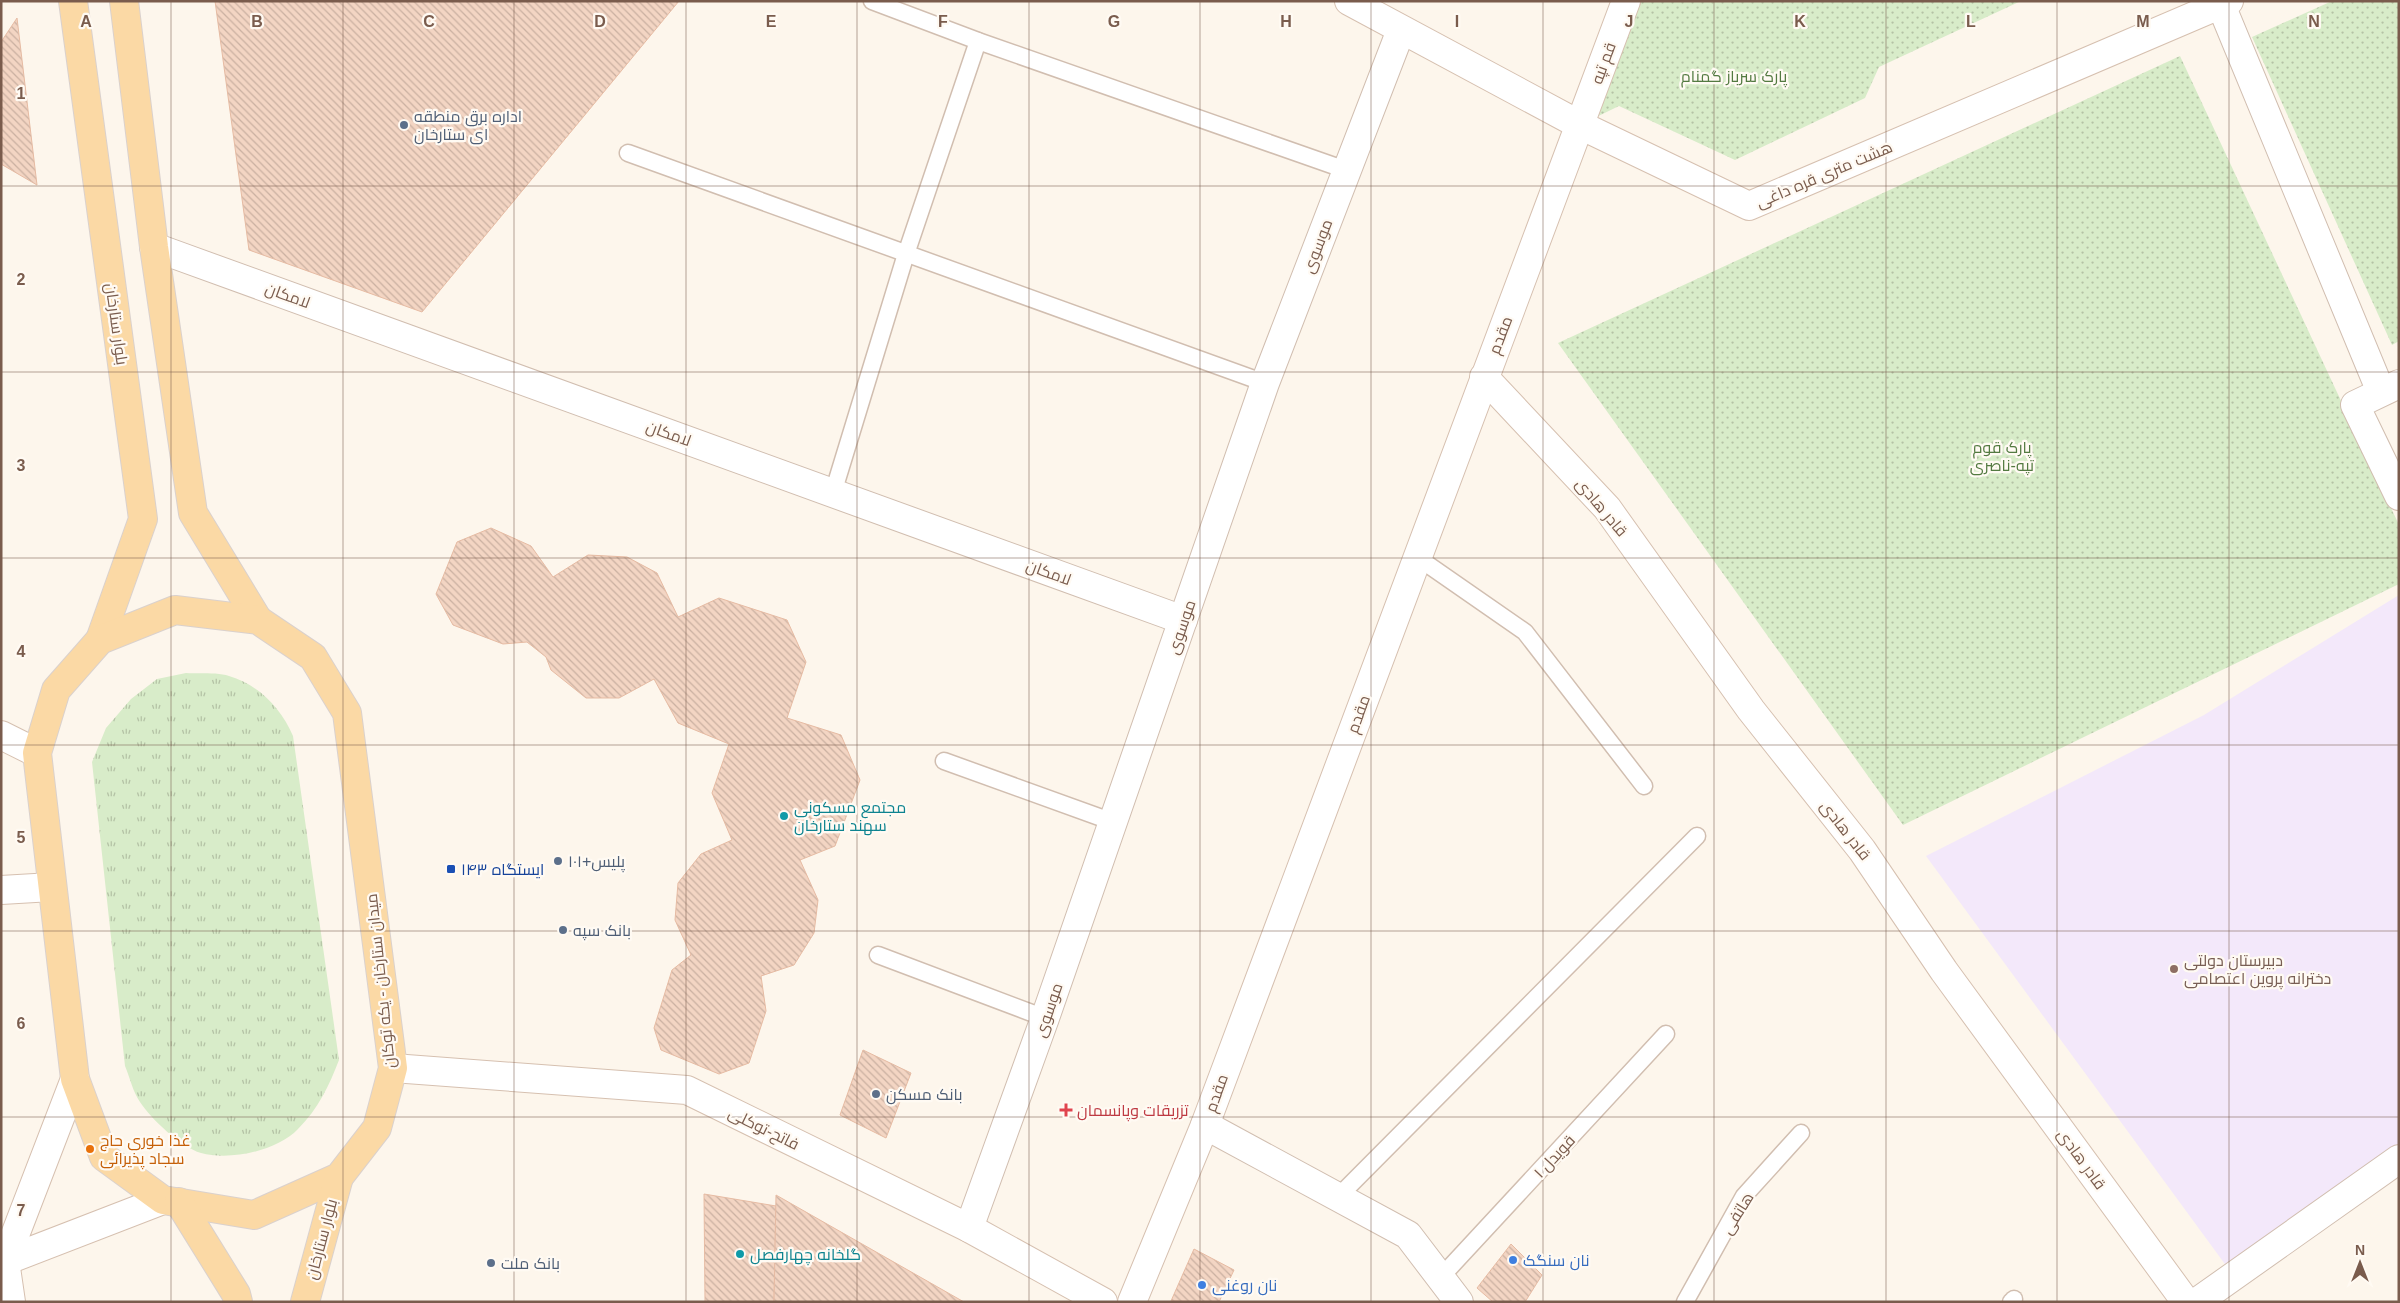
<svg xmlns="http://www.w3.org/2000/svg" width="2400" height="1303" viewBox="0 0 2400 1303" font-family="Helvetica,Cairo,sans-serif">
  <defs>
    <pattern id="grass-tufts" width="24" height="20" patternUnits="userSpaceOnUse" patternTransform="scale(1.25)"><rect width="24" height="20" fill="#d8ecc9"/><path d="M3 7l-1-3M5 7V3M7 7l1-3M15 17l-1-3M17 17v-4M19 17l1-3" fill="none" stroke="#b4c2a5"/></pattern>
    <pattern id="park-dots" width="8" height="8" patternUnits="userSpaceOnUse" patternTransform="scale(1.25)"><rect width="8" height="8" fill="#d8ecc9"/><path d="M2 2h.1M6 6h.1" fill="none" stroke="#b4c2a5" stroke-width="1.8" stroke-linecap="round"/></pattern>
    <pattern id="building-back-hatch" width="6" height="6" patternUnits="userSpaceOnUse" patternTransform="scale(1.25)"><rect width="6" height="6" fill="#f3d5c3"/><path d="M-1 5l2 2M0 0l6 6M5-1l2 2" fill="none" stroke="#cab0a1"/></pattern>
  </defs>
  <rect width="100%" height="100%" fill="#fdf6ec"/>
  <!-- education -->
  <path fill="#f3e8fa" d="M2399,595V1143L2230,1271L1926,856L2204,715Z"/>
  <!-- grass -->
  <path fill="url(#grass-tufts)" d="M186,673C199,674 217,672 229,676C259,685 281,708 293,736L339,1060C329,1086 318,1109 298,1129C277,1151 230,1161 201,1153C181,1147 151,1119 140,1102C133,1092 130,1078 125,1066L92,762L106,728L131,699L157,679Z"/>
  <!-- park -->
  <g fill="url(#park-dots)">
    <path d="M1634,1H2021L1879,67L1865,98L1735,160L1619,106L1580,125Z"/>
    <path d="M2332,1H2399V341L2392,345L2252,37Z"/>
    <path d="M2180,56L2399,525V584L1903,825L1558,343Z"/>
  </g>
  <!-- building -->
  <g fill="url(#building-back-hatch)" stroke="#e6bba3">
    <path d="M215,1H679L422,312L249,250Z"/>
    <path d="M17,18L37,185L1,164V42Z"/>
    <path d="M491,528L531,546L553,577L588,555L627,557L657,573L678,617L719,598L787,620L806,662L787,718L841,735L860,780L835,846L800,860L818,900L814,933L794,965L761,976L766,1011L749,1063L719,1074L661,1050L654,1028L672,970L691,955L675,920L678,883L701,854L732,840L712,793L729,744L678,723L654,679L619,698H586L551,670L546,657L527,642L503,644L453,625L436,594L457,542Z"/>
    <path d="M863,1050L911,1073L886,1138L840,1115Z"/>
    <path d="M704,1194L776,1206L774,1302H705Z"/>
    <path d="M776,1195L964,1302H774Z"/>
    <path d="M1511,1244L1542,1275L1525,1302H1493L1477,1288Z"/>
    <path d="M1194,1249L1234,1270L1219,1302L1171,1301Z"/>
  </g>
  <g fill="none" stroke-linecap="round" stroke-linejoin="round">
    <!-- lane casing -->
    <g stroke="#d1beb0" stroke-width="19">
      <g id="lane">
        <path d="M872,1L978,41L1346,170"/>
        <path d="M628,153L1265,383"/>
        <path d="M833,493L906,254L978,41"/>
        <path d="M1417,557L1525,632L1644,786"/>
        <path d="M944,761L1113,822"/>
        <path d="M878,955L1045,1018"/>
        <path d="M1338,1197L1697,836"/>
        <path d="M1441,1277L1666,1034"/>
        <path d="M1685,1302L1744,1196L1801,1133"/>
        <path d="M2011,1302L2014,1299"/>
      </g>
    </g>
    <!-- street casing -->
    <g stroke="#d1beb0" stroke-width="30">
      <g id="street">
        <path d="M2221,5L2381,392"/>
        <path d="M154,247L1183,620"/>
        <path d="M2399,384L2355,405L2399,496"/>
        <path d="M1205,1125L1408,1235L1459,1302"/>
        <path d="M969,1228L1045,1018L1265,383L1401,30"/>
        <path d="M2197,1302L2399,1159"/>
      </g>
    </g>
    <!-- secondary casing -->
    <g stroke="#d6c0b0" stroke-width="30">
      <g id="secondary">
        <path d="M1349,1L1580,125L1749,206L2229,1"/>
        <path d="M1484,377L1607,508L1751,710L1862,850L1944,971L2186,1302"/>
        <path d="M1,735L37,753"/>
        <path d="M1,890L52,887"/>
        <path d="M393,1068L687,1090L969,1228L1103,1302"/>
        <path d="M75,1079L5,1261L163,1200"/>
        <path d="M5,1261L11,1302"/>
        <path d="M1132,1302L1205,1125L1626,1"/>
      </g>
    </g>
    <!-- primary casing -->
    <g stroke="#dad1cd" stroke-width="30">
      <g id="primary">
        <path d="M73,1L143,519L100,640"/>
        <path d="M124,1L154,247L193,513L258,620"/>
        <path d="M175,610L258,620L313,657L347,713L393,1068L377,1128L339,1177L254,1215L163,1200L104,1157L75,1079L37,753L56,690L100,640Z"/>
        <path d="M179,1202L236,1294L238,1302"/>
        <path d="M305,1302L339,1177"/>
      </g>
    </g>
    <!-- lane -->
    <use href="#lane" stroke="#fff" stroke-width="16"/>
    <!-- street -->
    <use href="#street" stroke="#fff" stroke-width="28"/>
    <!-- secondary -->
    <use href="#secondary" stroke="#fff" stroke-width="28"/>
    <!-- primary -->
    <use href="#primary" stroke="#fbd9a5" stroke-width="28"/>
  </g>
  <!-- grid -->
  <path fill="none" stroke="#7a5c4d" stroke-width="1" stroke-opacity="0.55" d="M171,1V1302M343,1V1302M514,1V1302M686,1V1302M857,1V1302M1029,1V1302M1200,1V1302M1371,1V1302M1543,1V1302M1714,1V1302M1886,1V1302M2057,1V1302M2229,1V1302M1,186H2399M1,372H2399M1,558H2399M1,745H2399M1,931H2399M1,1117H2399"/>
  <!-- markers -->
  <g fill="#5c6f8a" stroke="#fffaf3" stroke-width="2">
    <circle cx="404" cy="125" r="5"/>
    <circle cx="558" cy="861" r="5"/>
    <circle cx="563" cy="930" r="5"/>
    <circle cx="876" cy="1094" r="5"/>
    <circle cx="491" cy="1263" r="5"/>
  </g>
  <g fill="#0f9aa8" stroke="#fffaf3" stroke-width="2">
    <circle cx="784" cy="816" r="5"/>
    <circle cx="740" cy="1254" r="5"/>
  </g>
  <rect fill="#1a4fb4" stroke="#fffaf3" stroke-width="2" x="446" y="864" width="10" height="10" rx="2.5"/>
  <circle fill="#8d6e63" stroke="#fffaf3" stroke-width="2" cx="2174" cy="969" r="5"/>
  <path fill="#e0444e" stroke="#fffaf3" stroke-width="2" d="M1063.5 1102.5h5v5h5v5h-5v5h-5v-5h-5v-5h5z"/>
  <circle fill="#e8710a" stroke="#fffaf3" stroke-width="2" cx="90" cy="1149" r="5"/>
  <g fill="#3f7fe0" stroke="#fffaf3" stroke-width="2">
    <circle cx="1513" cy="1260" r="5"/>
    <circle cx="1202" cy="1285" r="5"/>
  </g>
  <g text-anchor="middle" stroke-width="4.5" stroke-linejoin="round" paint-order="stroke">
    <!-- street labels -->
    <g font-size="16" fill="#7a5c4d" stroke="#fffaf3">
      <text transform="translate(1603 63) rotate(-70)" y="6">قم تپه</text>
      <text transform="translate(1824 174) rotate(-23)" y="6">هشت متری قره داغی</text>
      <text transform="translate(1317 246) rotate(-69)" y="6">موسوی</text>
      <text transform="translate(288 295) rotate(20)" y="6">لامکان</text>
      <text transform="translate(117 324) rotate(82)" y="6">بلوار ستارخان</text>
      <text transform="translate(1500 335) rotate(-69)" y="6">مقدم</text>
      <text transform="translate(669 433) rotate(20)" y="6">لامکان</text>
      <text transform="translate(1602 507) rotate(50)" y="6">قادر هادی</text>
      <text transform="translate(1049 572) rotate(20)" y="6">لامکان</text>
      <text transform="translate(1181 627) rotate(-71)" y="6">موسوی</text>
      <text transform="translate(1358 714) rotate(-70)" y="6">مقدم</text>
      <text transform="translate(1846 830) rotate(52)" y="6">قادر هادی</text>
      <text transform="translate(380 981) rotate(-96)" y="6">میدان ستارخان - یکه توکان</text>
      <text transform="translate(1048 1010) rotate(-71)" y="6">موسوی</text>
      <text transform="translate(1216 1093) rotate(-70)" y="6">مقدم</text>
      <text transform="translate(764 1128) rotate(26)" y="6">فاتح-توکلی</text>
      <text transform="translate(1554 1156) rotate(-47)" y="6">قویدل ۱</text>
      <text transform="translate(2082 1159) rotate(54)" y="6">قادر هادی</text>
      <text transform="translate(1737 1213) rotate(-58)" y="6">هاتفی</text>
      <text transform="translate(321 1239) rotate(-75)" y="6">بلوار ستارخان</text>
    </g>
    <!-- park labels -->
    <g font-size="16" fill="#537a41" stroke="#fffaf3">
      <text x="1734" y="82">پارک سرباز گمنام</text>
      <text x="2002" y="453">پارک قوم<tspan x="2002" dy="18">تپه-ناصری</tspan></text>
    </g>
    <!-- service labels -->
    <g font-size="16" fill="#4e5e75" stroke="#fffaf3" text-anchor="start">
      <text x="414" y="122">اداره برق منطقه<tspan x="414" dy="18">ای ستارخان</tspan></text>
      <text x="568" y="867">پلیس+۱۰۱</text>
      <text x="573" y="936">بانک سپه</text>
      <text x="886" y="1100">بانک مسکن</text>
      <text x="501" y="1269">بانک ملت</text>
    </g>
    <!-- culture labels -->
    <g font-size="16" fill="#0d838f" stroke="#fffaf3" text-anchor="start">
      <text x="794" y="813">مجتمع مسکونی<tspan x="794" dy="18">سهند ستارخان</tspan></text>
      <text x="750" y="1260">گلخانه چهارفصل</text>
    </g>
    <!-- transit labels -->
    <g font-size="16" fill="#164399" stroke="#fffaf3" text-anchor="start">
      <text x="461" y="875">ایستگاه ۱۴۳</text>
    </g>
    <!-- education labels -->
    <g font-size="16" fill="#785e54" stroke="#fffaf3" text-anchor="start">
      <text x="2184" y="966">دبیرستان دولتی<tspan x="2184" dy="18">دخترانه پروین اعتصامی</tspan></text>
    </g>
    <!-- health labels -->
    <g font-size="16" fill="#be3a42" stroke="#fffaf3" text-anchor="start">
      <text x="1077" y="1116">تزریقات وپانسمان</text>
    </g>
    <!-- food labels -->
    <g font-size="16" fill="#c56008" stroke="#fffaf3" text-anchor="start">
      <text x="100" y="1146">غذا خوری حاج<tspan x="100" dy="18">سجاد پذیرائی</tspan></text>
    </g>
    <!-- shop labels -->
    <g font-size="16" fill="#366cbe" stroke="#fffaf3" text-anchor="start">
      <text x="1523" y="1266">نان سنگک</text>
      <text x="1212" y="1291">نان روغنی</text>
    </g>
  </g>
  <g font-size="16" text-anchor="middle" font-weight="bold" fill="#7a5c4d" stroke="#fffaf3" stroke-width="4.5" stroke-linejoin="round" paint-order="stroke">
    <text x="86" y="27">A</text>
    <text x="257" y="27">B</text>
    <text x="429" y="27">C</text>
    <text x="600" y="27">D</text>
    <text x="771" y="27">E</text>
    <text x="943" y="27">F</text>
    <text x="1114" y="27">G</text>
    <text x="1286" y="27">H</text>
    <text x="1457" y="27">I</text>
    <text x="1629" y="27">J</text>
    <text x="1800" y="27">K</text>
    <text x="1971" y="27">L</text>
    <text x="2143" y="27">M</text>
    <text x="2314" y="27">N</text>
    <text x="21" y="99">1</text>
    <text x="21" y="285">2</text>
    <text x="21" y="471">3</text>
    <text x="21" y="657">4</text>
    <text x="21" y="843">5</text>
    <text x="21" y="1029">6</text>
    <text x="21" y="1216">7</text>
  </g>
  <!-- border -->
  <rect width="2400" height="1303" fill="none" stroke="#7a5c4d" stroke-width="5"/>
  <!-- north arrow -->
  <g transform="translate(2360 1263)" stroke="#fffaf3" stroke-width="4" paint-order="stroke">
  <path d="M0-4L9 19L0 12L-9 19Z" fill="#7a5c4d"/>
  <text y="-8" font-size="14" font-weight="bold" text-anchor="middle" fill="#7a5c4d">N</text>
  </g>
</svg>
